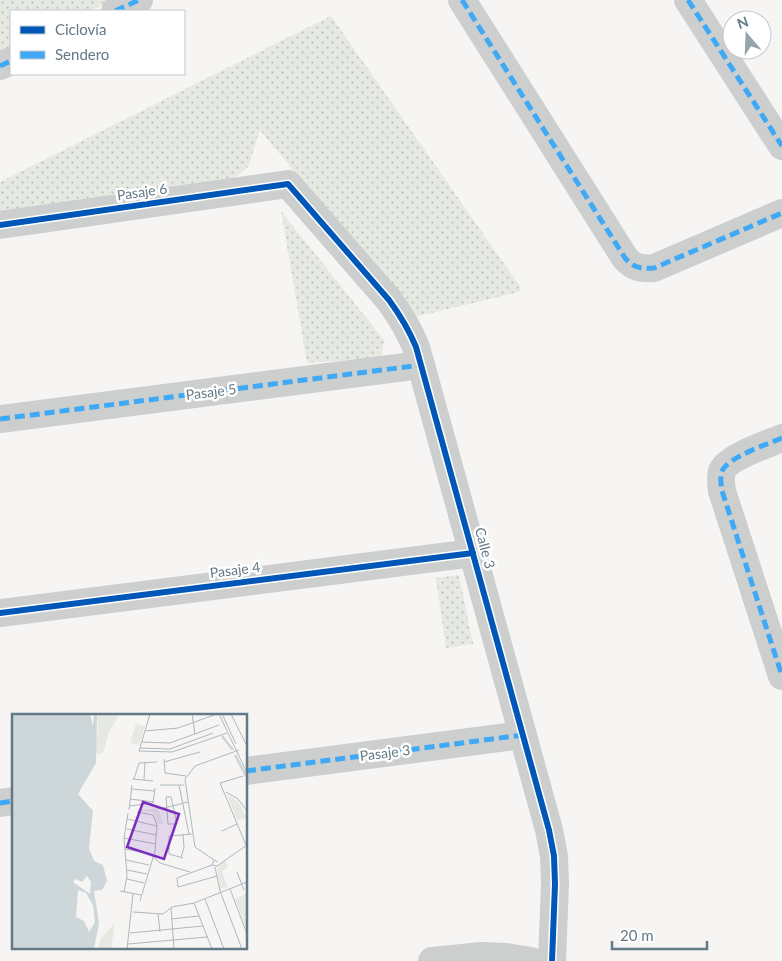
<svg xmlns="http://www.w3.org/2000/svg" width="782" height="961" viewBox="0 0 782 961" font-family="Lato,sans-serif">
  <defs>
    <pattern id="green-dots" width="8" height="8" patternUnits="userSpaceOnUse" patternTransform="scale(1.25)"><rect width="8" height="8" fill="#e6e9e2"/><path d="M2 2h.1M6 6h.1" fill="none" stroke="#bec2bd" stroke-width="1.8" stroke-linecap="round"/></pattern>
  </defs>
  <rect width="100%" height="100%" fill="#f6f5f4"/>
  <!-- green -->
  <g fill="url(#green-dots)">
    <path d="M0,0H113L89,11H11V48L0,53Z"/>
    <path d="M331,16L521,288L519,292L414,317L260,130L248,167L227,184L0,214V182Z"/>
    <path d="M281,211L384,340L381,358L307,363Z"/>
    <path d="M459,575L473,644L446,648L436,578Z"/>
  </g>
  <g fill="none" stroke-linecap="round" stroke-linejoin="round">
    <!-- minor -->
    <g stroke="#cdcfcf" stroke-width="28">
      <path d="M462,0L625,258C634,268 641,269 654,268L782,213"/>
      <path d="M688,0L782,146"/>
      <path d="M115,11L139,0"/>
      <path d="M0,66L11,61"/>
      <path d="M0,225L288,184L389,300C400,315 409,330 416,347L549,830L554,856L555,884L552,961"/>
      <path d="M0,419L421,365"/>
      <path d="M782,438C768,444 728,457 722,471C720,477 721,484 722,491L782,676"/>
      <path d="M0,613L473,553"/>
      <path d="M246,771L523,735"/>
      <path d="M0,803L14,801"/>
      <path d="M432,961L482,956L506,957L531,961"/>
    </g>
    <!-- quiet -->
    <g stroke="#3fa9f5" stroke-width="5" stroke-dasharray="10 5" stroke-linecap="butt">
      <path d="M462,0L625,258C634,268 641,269 654,268L782,213"/>
      <path d="M688,0L782,146"/>
      <path d="M115,11L139,0"/>
      <path d="M0,66L11,61"/>
      <path d="M0,419L421,365"/>
      <path d="M782,438C768,444 728,457 722,471C720,477 721,484 722,491L782,676"/>
      <path d="M246,771L523,735"/>
      <path d="M0,803L14,801"/>
    </g>
    <!-- cycleway casing -->
    <g stroke="#fff" stroke-width="9">
      <g id="cycleway">
        <path d="M0,225L288,184L389,300C400,315 409,330 416,347L549,830L554,856L555,884L552,961"/>
        <path d="M0,613L473,553"/>
      </g>
    </g>
    <!-- cycleway -->
    <use href="#cycleway" stroke="#0057b8" stroke-width="6"/>
  </g>
  <g text-anchor="middle" stroke-width="5" stroke-linejoin="round" paint-order="stroke">
    <!-- street labels -->
    <g font-size="14" fill="#637986" stroke="#fff">
      <text transform="translate(142 192) rotate(-8)" y="5">Pasaje 6</text>
      <text transform="translate(211 392) rotate(-7)" y="5">Pasaje 5</text>
      <text transform="translate(485 548) rotate(75)" y="5">Calle 3</text>
      <text transform="translate(235 570) rotate(-7)" y="5">Pasaje 4</text>
      <text transform="translate(385 753) rotate(-7)" y="5">Pasaje 3</text>
    </g>
  </g>
  <!-- overview -->
  <g transform="translate(12 714)">
    <rect width="235" height="235" fill="#f6f5f4"/>
    <path d="M124,10L133,12L127,31L118,29ZM215,81L226,87L235,104L225,106ZM146,94L151,110L145,109L141,98L123,97ZM213,146L216,153L210,157L215,173L208,175L205,153ZM103,209L99,235H86L89,224Z" fill="#e6e9e2"/>
    <path d="M85,0L107,1L97,18L92,37L88,40L82,38V32L86,16Z" fill="#e6e9e2"/>
    <path d="M235,179V217L223,185Z" fill="#e6e9e2"/>
    <path d="M0,0H78L81,12L82,0H85L84,49L66,80L81,97L77,134L82,147L91,151L95,167L90,176L82,177L87,209L82,235H0ZM75,162L79,168L78,180L61,168L63,165L70,168ZM66,176L74,179L81,191L83,208L77,218L72,207L64,203Z" fill="#cdd7d9" fill-rule="evenodd"/>
    <path fill="none" stroke="#cdd7d9" stroke-width="2.5" d="M210,22L221,36M223,41L234,62"/>
    <path fill="none" stroke="#aeb8be" stroke-width="1" d="M138,0L127,37L160,38L215,19M180,0L183,20M207,0L235,59M210,0L224,30M219,0L235,32M133,17L166,14L205,0M130,28L158,29L207,11M128,34L158,35L201,19M152,45L153,59L174,62M152,48L188,38M231,62L208,69L234,131M120,65L141,67M122,65L127,49L145,48M132,66L133,48M148,71H172M167,71L177,120M119,75L143,77M214,78L226,85L235,97M154,83H159L165,110H156ZM118,85L142,88M118,92L141,89L143,74M152,94L176,88M117,96L120,71M125,98L141,101L145,111L143,137L128,187M115,105L145,112M115,115L144,121M210,117L225,110M112,124L144,130M113,135L138,140L148,149L178,158M169,143L172,134L171,120M171,144L157,140V122L181,120M114,146L137,151M202,146L183,133L173,65L183,52L227,36M206,148L202,146L200,151L205,152L235,131M200,151L165,164L166,173L205,162M203,153L208,177L230,235M115,156L135,160M225,158L232,176M115,165L132,169M218,175L235,220M108,177L129,181M112,178L115,162L112,124L116,99M193,185L212,235M182,189L200,235M159,194L162,235M121,198L151,200L160,193L182,189L235,168M146,200L148,218M159,205L187,202M118,219L191,212M116,230L195,223M115,235L121,180"/>
    <path fill="#7b2cbf" fill-opacity="0.15" stroke="#7b2cbf" stroke-width="2.5" d="M131,88L167,100L152,145L115,133Z"/>
    <rect width="235" height="235" fill="none" stroke="#637986" stroke-width="2.5"/>
  </g>
  <!-- legend -->
  <rect x="10" y="10" width="175" height="65" fill="#ffffff" stroke="#c1c9cf"/>
  <rect x="20" y="26" width="25" height="8" fill="#0057b8" stroke="#c1c9cf"/>
  <text x="55" y="35" font-size="15" fill="#637986">Ciclovía</text>
  <rect x="20" y="51" width="25" height="8" fill="#3fa9f5" stroke="#c1c9cf"/>
  <text x="55" y="60" font-size="15" fill="#637986">Sendero</text>
  <!-- north arrow -->
  <g transform="translate(747 35) rotate(341)"><circle r="24" fill="#ffffff" stroke="#c1c9cf"/>
  <path d="M0-4L9 19L0 12L-9 19Z" fill="#96a4ac"/>
  <text y="-8" font-size="14" font-weight="bold" text-anchor="middle" fill="#637986">N</text>
  </g>
  <!-- scale -->
  <path d="M612 941v8h95v-8" fill="none" stroke="#637986" stroke-width="2.5"/>
  <text x="620" y="941" font-size="15" fill="#637986" stroke="#ffffff" stroke-width="4" paint-order="stroke">20 m</text>
</svg>
